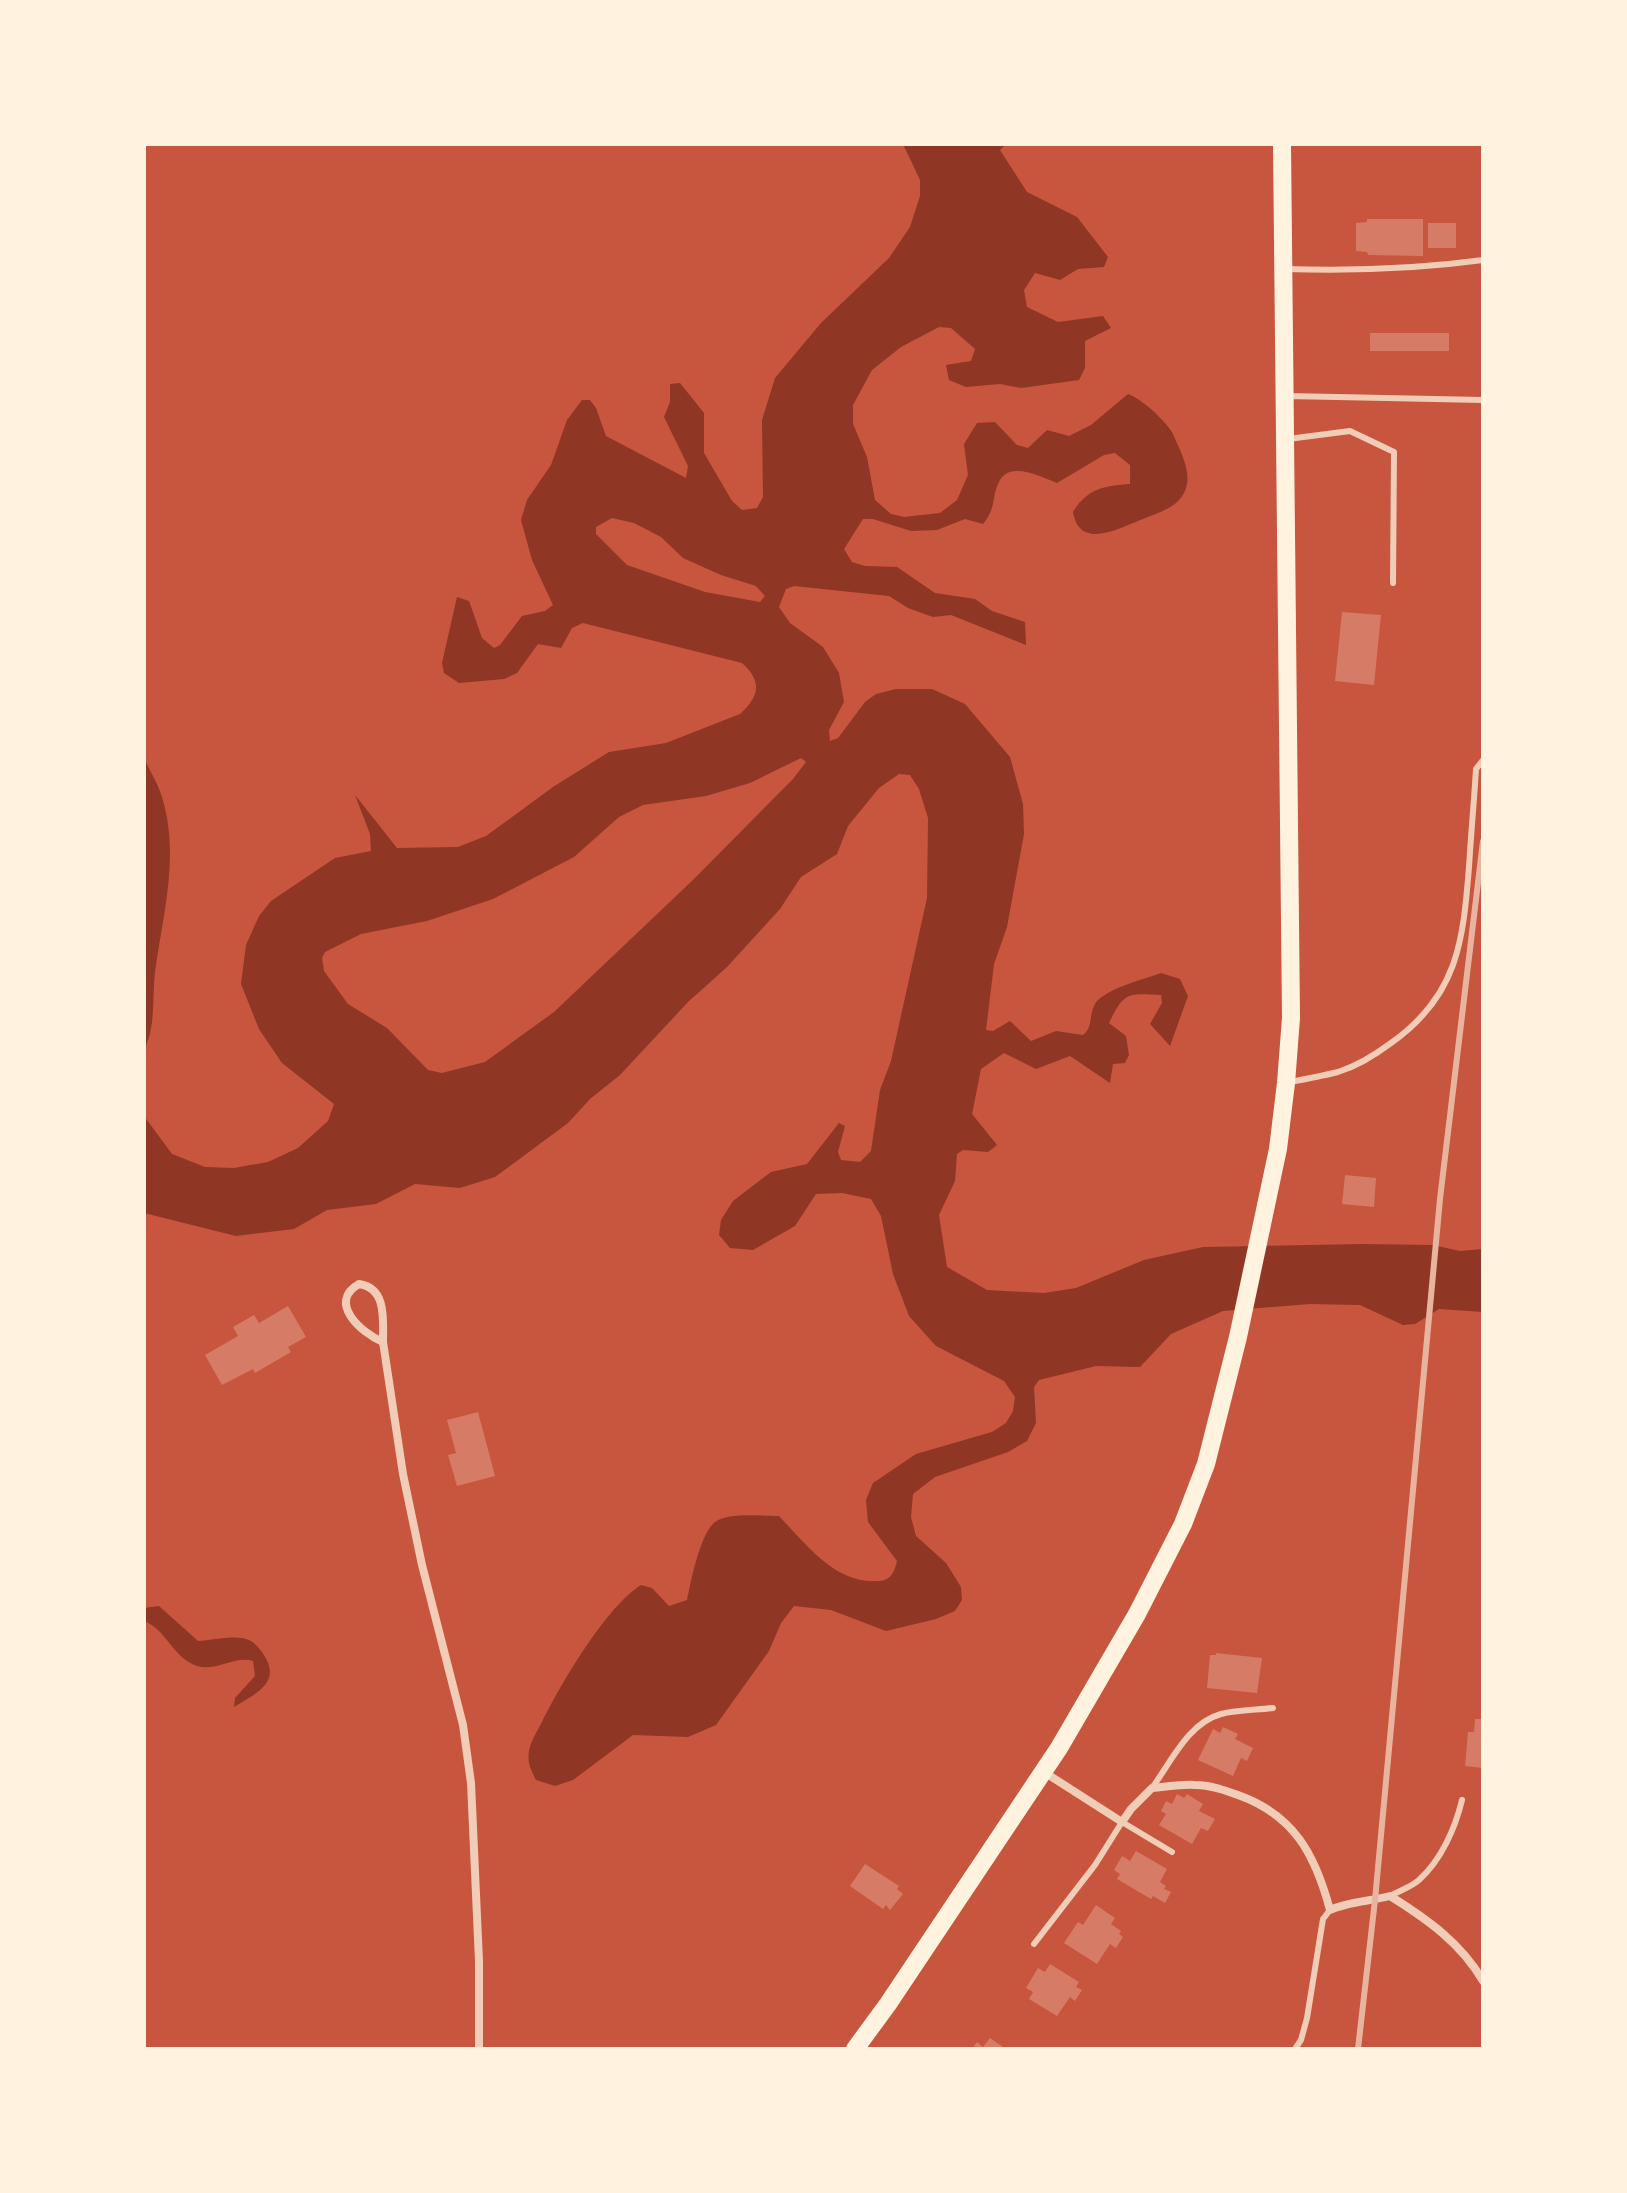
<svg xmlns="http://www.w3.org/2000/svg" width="1627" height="2193" viewBox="0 0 1627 2193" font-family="'PT Sans Narrow',sans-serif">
  <rect width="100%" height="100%" fill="#c8553d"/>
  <!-- water -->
  <g fill="#8f3625" fill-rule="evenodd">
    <path d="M903,144H1006L1000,150L1027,192L1077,217L1108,257L1104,267L1078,269L1060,280L1035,273L1024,290L1027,307L1058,322L1103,316L1111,328L1085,341V368L1079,380L1021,388L1000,384L966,387L949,380L946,365L971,361L975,349L951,328L939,327L901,347L872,370L853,405V424L867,457L875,500L891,514L904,517L940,513L957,500L968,475L964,444L977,423L995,422L1017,445L1028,448L1047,430L1069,436L1091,425L1128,394C1141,398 1167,422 1173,434C1180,451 1194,474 1184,493C1176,509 1154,514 1138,521C1116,530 1079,549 1073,512C1088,488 1104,486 1130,484V465L1115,453L1104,455L1057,483C1041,477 1009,460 999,482C991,498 997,507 983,524L965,519L937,530L911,531L873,519H863L844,549L852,562L865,566L897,567L935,593L975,599L992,611L1025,622L1026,645L951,615L933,617L908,608L889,596L794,586L786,589L779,607L790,623L823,647L839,673L844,702L829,730L830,741L838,738L865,702L876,694L896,689H932L965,704L1010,757L1023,804L1024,834L1007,927L994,964L986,1030L993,1031L1010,1021L1031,1041L1056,1031L1083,1035C1093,1027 1089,1017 1094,1006C1100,990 1145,979 1161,973L1180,979L1188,996L1170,1046L1150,1024L1162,1003L1161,995C1127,993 1124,992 1109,1023L1126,1036L1129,1055L1125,1063L1113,1064L1110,1083L1070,1056L1036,1069L1004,1053L981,1069L972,1114L997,1145L988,1152L963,1150L957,1154L955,1181L939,1215L947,1267L987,1290L1044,1293L1076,1288L1144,1260L1203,1247L1362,1244L1433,1245L1460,1251L1483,1249V1312L1439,1309L1415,1324L1403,1325L1360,1305L1310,1304L1223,1311L1171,1334L1140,1367L1096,1366L1039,1380L1034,1387L1036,1423L1027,1441L1008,1452L935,1477L913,1494L911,1517L916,1536L946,1563L961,1587L962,1600L955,1611L936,1619L886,1631L831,1610L794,1606L781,1623L769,1651L716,1725L688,1737L633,1735L573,1780L555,1786L536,1780C531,1770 527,1763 529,1751C531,1741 537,1731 542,1722C561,1684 605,1608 641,1585L652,1588L669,1606L687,1600C691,1581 700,1534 715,1522C727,1512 763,1516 779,1516C806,1544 835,1584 877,1581C891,1581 894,1573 897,1561L868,1522L866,1500L873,1483L916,1454L992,1432L1006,1423L1013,1411L1015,1397L1004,1381L936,1346L909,1316L893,1274L881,1216L871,1199L842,1193L816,1194L795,1226L753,1250L730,1248L719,1235L721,1220L733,1201L771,1172L807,1164L839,1123L845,1126L838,1152L841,1160L860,1162L871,1151L880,1090L891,1061L927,898L928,818L919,789L910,775L899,774L879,788L848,826L837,854L801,877L780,909L727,967L688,1002L620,1075L590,1099L568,1123L495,1177L460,1188L415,1184L376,1204L327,1210L294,1229L236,1236L144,1213V1116L172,1154L205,1167L234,1168L268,1162L298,1148L328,1121L334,1104L282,1063L259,1029L241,984L246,945L259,916L271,901L335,858L371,851L370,834L355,795L397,848L458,847L486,836L553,787L609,752L666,743L740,714C760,696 762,681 742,663L583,623L572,628L561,648L538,644L517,673L504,679L459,683L444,673L442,663L457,597L469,601L482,638L494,648L500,645L522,616L545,611L553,605L532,560L521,520L527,500L551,465L567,420L582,400H590L596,408L606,436L686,478L688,466L664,417L670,402V384L680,383L704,413V453L732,501L742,510L757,508L763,497L762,420L775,378L821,323L889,258L910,227L920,196V180ZM612,518L634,523L661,537L683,558L721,575L756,586L765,596L760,602L705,592L627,565L596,534V527ZM801,758L806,762L793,779L694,879L554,1012L485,1062L442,1073L428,1070L387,1028L348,1004L324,971L322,958L325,952L361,934L427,921L493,899L574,857L619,817L643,805L706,796L750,783Z"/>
    <path d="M144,758C150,771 158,784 162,797C180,856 163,913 155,972C152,998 156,1027 144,1050Z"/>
    <path d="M159,1606L198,1641C212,1640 229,1636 242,1638C252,1640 256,1644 262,1652C283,1682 258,1692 234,1707L235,1698L255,1676L253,1661C235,1655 216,1672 197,1666C173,1658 166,1629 144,1621V1608Z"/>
  </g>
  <!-- building -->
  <g fill="#d67c66">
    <path d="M1367,219H1423V256L1368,255L1367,252L1356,251V223L1367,222Z"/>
    <rect x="1428" y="223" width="28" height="25"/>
    <rect x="1370" y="333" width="79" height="18"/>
    <path d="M1342,612L1381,615L1374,685L1335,681Z"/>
    <path d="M1345,1175L1376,1178L1374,1207L1342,1204Z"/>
    <path d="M288,1306L306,1337L288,1347L291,1352L255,1373L253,1369L222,1385L205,1355L238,1336L233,1327L254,1315L259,1323Z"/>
    <path d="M478,1412L495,1476L457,1486L448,1455L456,1453L447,1420Z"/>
    <path d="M1216,1653L1262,1658L1257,1693L1207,1688L1210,1655H1216Z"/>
    <path d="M1475,1719H1483V1768L1465,1766L1468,1732H1474Z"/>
    <path d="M1223,1727L1238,1734L1235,1739L1253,1748L1247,1761L1241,1758L1233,1776L1198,1760L1213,1729L1220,1733Z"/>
    <path d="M1177,1794L1184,1798L1187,1794L1203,1804L1199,1811L1215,1819L1208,1831L1201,1828L1192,1844L1159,1825L1166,1814L1161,1811L1166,1801L1172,1804Z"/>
    <path d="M1136,1851L1167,1869L1160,1882L1166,1886L1164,1889L1171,1892L1165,1903L1153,1896L1151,1899L1117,1879L1120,1874L1114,1870L1122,1856L1130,1861Z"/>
    <path d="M865,1864L899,1886L897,1889L903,1894L890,1910L886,1905L883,1909L850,1886Z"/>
    <path d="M1096,1905L1115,1918L1111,1924L1121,1931L1119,1934L1123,1937L1116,1948L1110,1944L1097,1964L1064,1943L1078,1922L1083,1925Z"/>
    <path d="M1050,1964L1079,1982L1076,1987L1082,1990L1075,2001L1070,1997L1057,2016L1029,1999L1033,1992L1026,1988L1038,1968L1045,1972Z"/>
    <path d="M990,2038L1006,2049H972L977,2042L983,2047Z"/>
  </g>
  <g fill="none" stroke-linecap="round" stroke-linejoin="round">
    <!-- service -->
    <g stroke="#f1ccb7" stroke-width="6">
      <path d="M1286,269C1352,271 1417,269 1483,260"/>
      <path d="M1287,396L1483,400"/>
      <path d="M1288,439L1350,431L1394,452L1393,583"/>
      <path d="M1290,1082C1306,1079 1322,1076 1338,1072C1357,1066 1375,1055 1391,1043C1458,996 1463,941 1469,867C1471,834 1474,802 1476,769L1483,760"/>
      <path d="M1152,1788C1171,1762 1188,1723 1221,1714C1237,1710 1256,1710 1273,1708"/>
      <path d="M1390,1896C1399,1891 1411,1887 1419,1880C1441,1860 1455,1829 1462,1800"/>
      <path d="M1034,1944L1095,1865L1122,1822L1172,1852"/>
      <path d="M1295,2049L1301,2040L1307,2018L1323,1919L1330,1910"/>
    </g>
    <!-- minor -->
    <g stroke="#f1ccb7" stroke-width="8">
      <path d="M359,1284C387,1288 383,1320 383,1342C361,1333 327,1302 359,1284Z"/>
      <path d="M383,1342L403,1474L422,1565L463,1725L471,1783L479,1961V2049"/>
      <path d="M1044,1772L1122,1822L1131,1809L1152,1788C1166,1787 1181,1784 1195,1785C1210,1785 1224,1790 1238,1795C1294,1815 1315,1854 1330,1910C1347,1902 1371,1901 1390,1896C1427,1919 1461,1943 1483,1981"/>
    </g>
    <!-- primary -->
    <path stroke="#fff3e0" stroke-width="18" d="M855,2049L888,2004L1059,1748L1137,1614L1183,1524L1206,1464L1238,1337L1278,1149L1286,1083L1291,1018L1282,144"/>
    <!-- rail -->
    <path stroke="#e9b49f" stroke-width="6" d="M1358,2049L1375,1900L1440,1199L1483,841"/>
  </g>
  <!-- border -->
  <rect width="1627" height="2193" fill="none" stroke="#fff3e0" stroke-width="292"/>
</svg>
